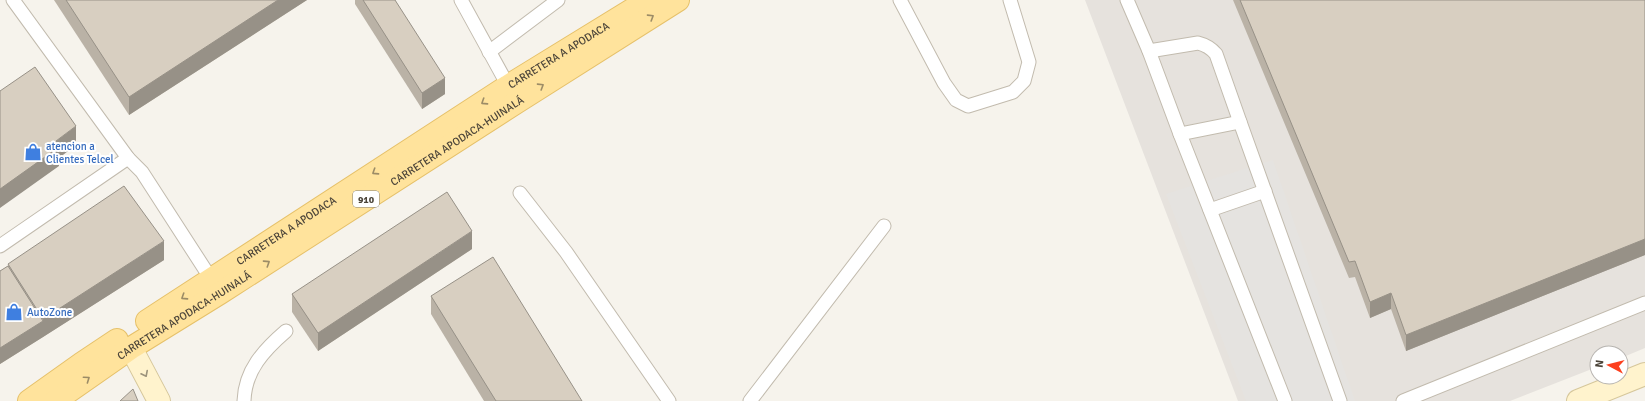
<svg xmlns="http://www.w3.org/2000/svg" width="1645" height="401" viewBox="0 0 1645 401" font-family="Signika,sans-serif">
  <rect width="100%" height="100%" fill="#f6f3ec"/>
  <!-- industrial -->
  <path fill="#e6e2dd" d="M1085,0H1645V348L1621,358V353H1597V367L1510,401H1238Z"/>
  <!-- parking -->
  <path fill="#e5e3e0" d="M1273,160L1355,401H1246L1166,194Z"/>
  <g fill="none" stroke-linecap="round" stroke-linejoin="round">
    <!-- lane casing -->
    <g stroke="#c2bbae" stroke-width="15">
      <g id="lane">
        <path d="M13,0L128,158L142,172L215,285"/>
        <path d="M461,0L511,91"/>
        <path d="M900,0L944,83L956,100L968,106L1013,92L1024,81L1029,62L1010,0"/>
        <path d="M1127,0L1149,51L1180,134L1285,401"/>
        <path d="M1149,51L1198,43C1206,45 1211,48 1216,54L1240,122L1180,134"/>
        <path d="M489,52L558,0"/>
        <path d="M1240,122L1340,401"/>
        <path d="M520,193L566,252L669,401"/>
        <path d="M1210,210L1265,191"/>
        <path d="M0,246L128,158"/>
        <path d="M244,401C245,370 264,350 286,331"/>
        <path d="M750,401L884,226"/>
        <path d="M1403,401L1645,303"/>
      </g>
    </g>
    <!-- secondary casing -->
    <g stroke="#d6c79b" stroke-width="24">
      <g id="secondary">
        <path d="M131,348L159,401"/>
        <path d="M1578,401L1645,374"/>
      </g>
    </g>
    <!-- primary casing -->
    <g stroke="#e6c16a" stroke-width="24">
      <g id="primary">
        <path id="s1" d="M147,321L508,86L648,0"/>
        <path d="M29,401L81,364L117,340"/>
        <path id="s2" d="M55,401L131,348L220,293L517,102L678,0"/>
      </g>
    </g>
    <!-- lane -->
    <use href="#lane" stroke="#fff" stroke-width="13"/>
    <!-- secondary -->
    <use href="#secondary" stroke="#fff3cd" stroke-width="22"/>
    <!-- primary -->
    <use href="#primary" stroke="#ffe39c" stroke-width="22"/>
  </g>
  <!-- wall -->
  <g fill="#bab2a6">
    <path d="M54,0H307L129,115Z"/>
    <path d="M355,0H395L445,94L422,109L355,4Z"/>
    <path d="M1233,0H1645V255L1406,351L1391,309L1370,318L1355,277L1349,278Z"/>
    <path d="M472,249L318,351L292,312V294Z"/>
    <path d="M164,260L43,337L0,364V271L8,266V264Z"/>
    <path d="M431,296L582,401H484L431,314Z"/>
  </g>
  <!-- shaded-wall -->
  <g fill="#979187">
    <path d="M278,0H307L129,115V97Z"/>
    <path d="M445,78V94L422,109V93Z"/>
    <path d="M76,126V145L59,158V166L0,208V189L56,141Z"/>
    <path d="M472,231V249L318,351V333Z"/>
    <path d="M1645,239V255L1406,351V335Z"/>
    <path d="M164,241V260L43,337L0,364V348L43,321V319Z"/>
    <path d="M1391,293V309L1370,318V302Z"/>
  </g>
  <!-- building -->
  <g fill="#d8cfc1" stroke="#979187">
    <path d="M66,0H278L129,97Z"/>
    <path d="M363,0H395L445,78L422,93Z"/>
    <path d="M1240,0H1645V239L1406,335L1391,293L1370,302L1355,261L1349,262Z"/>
    <path d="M35,67L76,126L56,141L59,147L0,189V91Z"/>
    <path d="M124,186L164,241L43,319L8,264Z"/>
    <path d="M447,192L472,231L318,333L292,294Z"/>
    <path d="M493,257L582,401H496L431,296Z"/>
    <path d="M8,266L43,321L0,348V271Z"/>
    <path d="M133,389L138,401H120Z"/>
  </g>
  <!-- one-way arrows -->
  <defs><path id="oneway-chevron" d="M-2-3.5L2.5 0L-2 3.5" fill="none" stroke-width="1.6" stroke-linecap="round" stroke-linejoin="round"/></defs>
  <g stroke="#9c8c66">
    <use href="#oneway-chevron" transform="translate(651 17) rotate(-32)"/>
    <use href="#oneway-chevron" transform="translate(541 86) rotate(-32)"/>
    <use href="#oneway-chevron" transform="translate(484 102) rotate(147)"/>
    <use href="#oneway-chevron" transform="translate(375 172) rotate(147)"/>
    <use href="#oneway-chevron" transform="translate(267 263) rotate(-33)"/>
    <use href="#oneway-chevron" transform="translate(184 297) rotate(147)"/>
    <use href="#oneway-chevron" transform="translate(87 379) rotate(-35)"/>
  </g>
  <use stroke="#9c937c" href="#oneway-chevron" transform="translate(145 374) rotate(63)"/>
  <!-- icons -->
  <defs>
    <g id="shop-bare" transform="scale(1.38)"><path d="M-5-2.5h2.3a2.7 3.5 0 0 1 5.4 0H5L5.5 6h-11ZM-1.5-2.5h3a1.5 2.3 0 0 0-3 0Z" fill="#3f7fe0" stroke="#fff" stroke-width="2.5" paint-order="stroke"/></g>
  </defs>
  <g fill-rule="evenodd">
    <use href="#shop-bare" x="33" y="152"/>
    <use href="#shop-bare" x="14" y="312"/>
  </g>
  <g text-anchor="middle" stroke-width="4" stroke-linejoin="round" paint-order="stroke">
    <!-- shield labels -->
    <rect fill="#fff" stroke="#817c74" stroke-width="1" x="353" y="191" width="26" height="16" rx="3"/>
    <g font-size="10" font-weight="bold" fill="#4b4439">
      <text x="366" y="203">910</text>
    </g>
    <!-- street labels -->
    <g font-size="11" fill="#4b4439" stroke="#fff">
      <text dy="4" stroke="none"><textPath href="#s1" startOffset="490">CARRETERA A APODACA</textPath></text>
      <text dy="4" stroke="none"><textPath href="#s2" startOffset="479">CARRETERA APODACA-HUINALÁ</textPath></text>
      <text dy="4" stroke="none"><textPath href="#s1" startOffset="166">CARRETERA A APODACA</textPath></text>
      <text dy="4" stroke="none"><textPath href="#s2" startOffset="155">CARRETERA APODACA-HUINALÁ</textPath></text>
    </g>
    <!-- shop labels -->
    <g font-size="11" fill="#366cbe" stroke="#fff" text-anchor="start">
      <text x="46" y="150">atencion a<tspan x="46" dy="13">Clientes Telcel</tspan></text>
      <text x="27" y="316">AutoZone</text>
    </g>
  </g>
  <!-- north arrow -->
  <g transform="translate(1609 365) rotate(277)"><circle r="19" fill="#ffffff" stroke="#b7b4b0"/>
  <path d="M0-3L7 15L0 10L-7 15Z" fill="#fc3f1d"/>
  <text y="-6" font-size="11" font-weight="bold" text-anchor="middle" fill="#4b4439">N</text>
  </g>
</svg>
